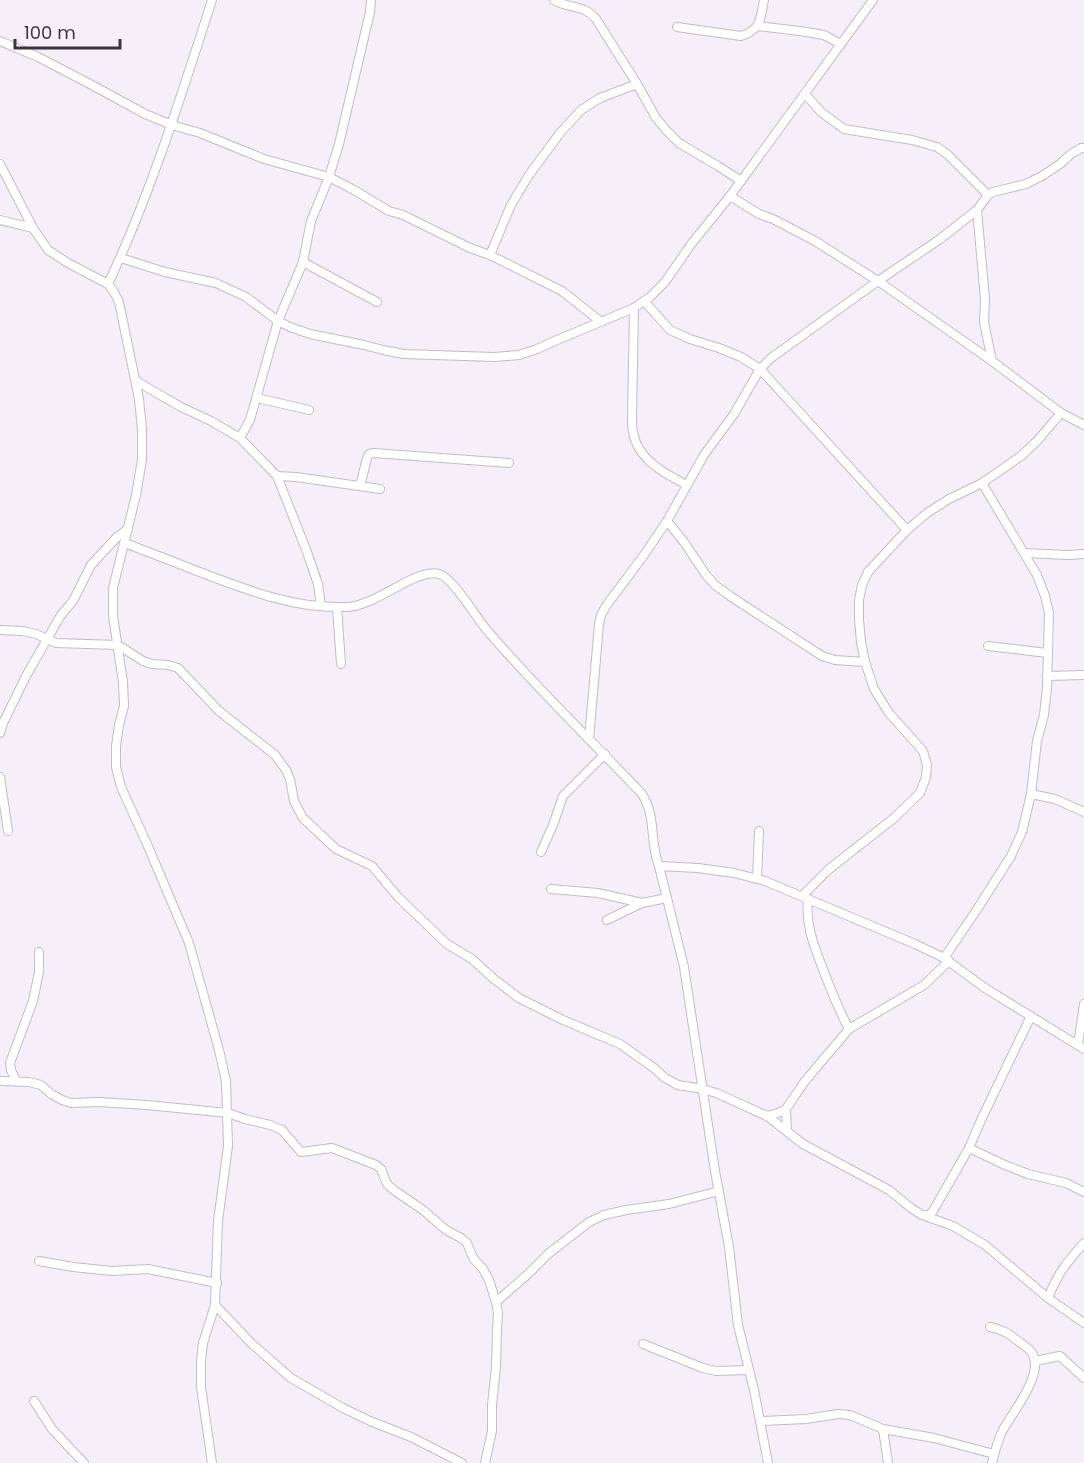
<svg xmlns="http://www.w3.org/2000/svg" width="1084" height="1463" viewBox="0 0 1084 1463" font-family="Poppins,sans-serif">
  <rect width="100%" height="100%" fill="#f4eff9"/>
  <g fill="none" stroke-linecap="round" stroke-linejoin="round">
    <!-- minor casing -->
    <g stroke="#c2bdc7" stroke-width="10">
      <g id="minor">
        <path d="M554,0C569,9 584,4 596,19L637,84L656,118L667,131L679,143L718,166L741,181"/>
        <path d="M758,26L800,31L824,35L841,44"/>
        <path d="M677,27L741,36C762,29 760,19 764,0"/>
        <path d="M0,41L38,57L92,85L145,114L172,125L200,133L264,159L329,177L354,190L389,211L403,215L470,248L490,255L562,291L601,322"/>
        <path d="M805,94L821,112L844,129L912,140L937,147L947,154L988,195"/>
        <path d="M0,164L33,228L48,250L68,263L108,284L114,292L119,302L139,399L142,429V460L136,495L113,588V616L123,682L124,706L119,725L116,746V767L121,787L147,844L189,943L219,1050L226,1081L228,1146L218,1221L215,1305L203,1343L201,1361V1387L212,1463"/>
        <path d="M730,196L759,214L773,219L815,241L878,281L992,361L1061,413L1084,425"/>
        <path d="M977,210L985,299L984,322L992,361"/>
        <path d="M0,220L33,228"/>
        <path d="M490,255L511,205L529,175L560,133L581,110L600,98L637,84"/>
        <path d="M121,258L165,272L216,283L246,297L278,321L290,327L310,334L364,345L383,350L404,354L494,357L519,355L537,349L557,340L634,308L650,297L665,282L692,243L730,196L873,0"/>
        <path d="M303,262L377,302"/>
        <path d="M108,284C151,193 181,96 212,0"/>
        <path d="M644,301L670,330L690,339L719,348L741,357L760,369L907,530"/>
        <path d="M634,308L632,417C632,422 632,427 633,432C637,459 665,474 687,485"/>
        <path d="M136,381L181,407L211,421L240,438L277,476L307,552L318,584L321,606"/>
        <path d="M257,398L309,410"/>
        <path d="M240,438L250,420L278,321L303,262L311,221L329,177L339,144L370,12L371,0"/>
        <path d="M277,476L296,477L380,489"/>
        <path d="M360,486L367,458L369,454L374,453L509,463"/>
        <path d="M667,521L684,542L706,575L715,585L730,596L822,656L835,660L865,662"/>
        <path d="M125,543C145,551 165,558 184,566C237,586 289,609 346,607C375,607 417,567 439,574C453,578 475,616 486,629C535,687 590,739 642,794C657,818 649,841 659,866L684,967L715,1171L729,1247L738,1325L754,1390L768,1463"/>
        <path d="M1025,553L1068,555L1084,554"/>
        <path d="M337,607L341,664"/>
        <path d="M0,630L23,631L36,634L56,643L118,645L143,661L152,664L168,665L178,668L219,711L275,755L286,770L290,779L294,801L303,818L336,849L372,866L398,897L447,944L472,959L494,979L519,998L563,1020L620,1044L654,1068L665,1078L678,1085L703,1089L716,1093L767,1116L778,1113L786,1109L805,1081L849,1029L924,985L949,961"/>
        <path d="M988,646L1047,653"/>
        <path d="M1047,676L1084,675"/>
        <path d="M0,733L3,723L26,676L61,615L73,601L91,565L118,536L128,529"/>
        <path d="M589,739L599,624L601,615L606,606L644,555L667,521L704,455L734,414L760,369L771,358L878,281L940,239L977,210L988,195L993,192L1026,184L1042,176L1060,164L1071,154L1081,148H1084"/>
        <path d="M0,777L8,831"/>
        <path d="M1031,794L1055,799L1084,812"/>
        <path d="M541,852L553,825L563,796L605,754"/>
        <path d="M659,866L698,868L734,873L765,881L915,944L944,958L985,988L1084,1049"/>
        <path d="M757,879L759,831"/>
        <path d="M551,889L598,893L642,903L667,898"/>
        <path d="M802,896L828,870L894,818L920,793L926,777L927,765L923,751L889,713L874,689L865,662L861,642L859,620V600L862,585L868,572L907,530L927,513L949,499L982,483L1021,456L1037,441L1061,413"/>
        <path d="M808,899C805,926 815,948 824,972C832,992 839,1011 849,1029"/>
        <path d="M607,920L642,903"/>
        <path d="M944,958L978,908L1011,856L1022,832L1031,794L1037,741L1044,715L1047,688L1049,613L1045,596L1037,575L982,483"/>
        <path d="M1078,1045L1084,1004"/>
        <path d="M0,1081L29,1082L41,1085L51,1094L62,1100L71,1103L99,1102L147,1105L228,1113L245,1119L270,1125L282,1130L301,1152L332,1148L376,1165L381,1169L387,1184L395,1191L423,1210L446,1230L461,1238L467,1243L473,1258L483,1269L489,1280L496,1302L498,1313L497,1331L496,1367L492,1405V1431L485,1463"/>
        <path d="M16,1081L11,1070L10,1063L33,1001L39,972V952"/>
        <path d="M786,1109L787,1131"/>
        <path d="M767,1116L803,1144L889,1190L911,1208L922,1215H929L933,1211L969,1148L982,1118L1031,1016"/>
        <path d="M969,1148L1005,1165L1028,1174L1066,1183L1084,1192"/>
        <path d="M925,1216L953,1226L985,1245L1048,1298L1084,1323"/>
        <path d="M39,1261L73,1267L112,1271L148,1269L217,1283"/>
        <path d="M1048,1298C1058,1273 1066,1263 1084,1243"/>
        <path d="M496,1302L527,1275L548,1254L589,1222L604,1215L626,1210L669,1204L719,1191"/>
        <path d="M215,1305L251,1343L291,1378L343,1408L370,1421L411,1437L462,1463"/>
        <path d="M990,1327C1002,1329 1009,1334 1018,1341C1023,1345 1029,1348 1032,1353C1045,1372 1014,1411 1004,1428C998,1438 995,1451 992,1463"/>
        <path d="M643,1344L703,1368L716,1371L749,1370"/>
        <path d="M1035,1361L1060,1356L1084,1378"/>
        <path d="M34,1401L52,1429L84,1463"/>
        <path d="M760,1421L806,1419L838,1414L850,1415L883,1429L934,1438L994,1454"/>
        <path d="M883,1429L888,1463"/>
      </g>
    </g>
    <!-- minor -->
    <use href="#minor" stroke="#fff" stroke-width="8"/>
  </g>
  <!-- scale -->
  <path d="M15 39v9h105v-9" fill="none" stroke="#38363a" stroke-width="3"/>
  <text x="24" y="39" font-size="18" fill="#38363a" stroke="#f4eff9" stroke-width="4.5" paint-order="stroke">100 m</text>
</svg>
